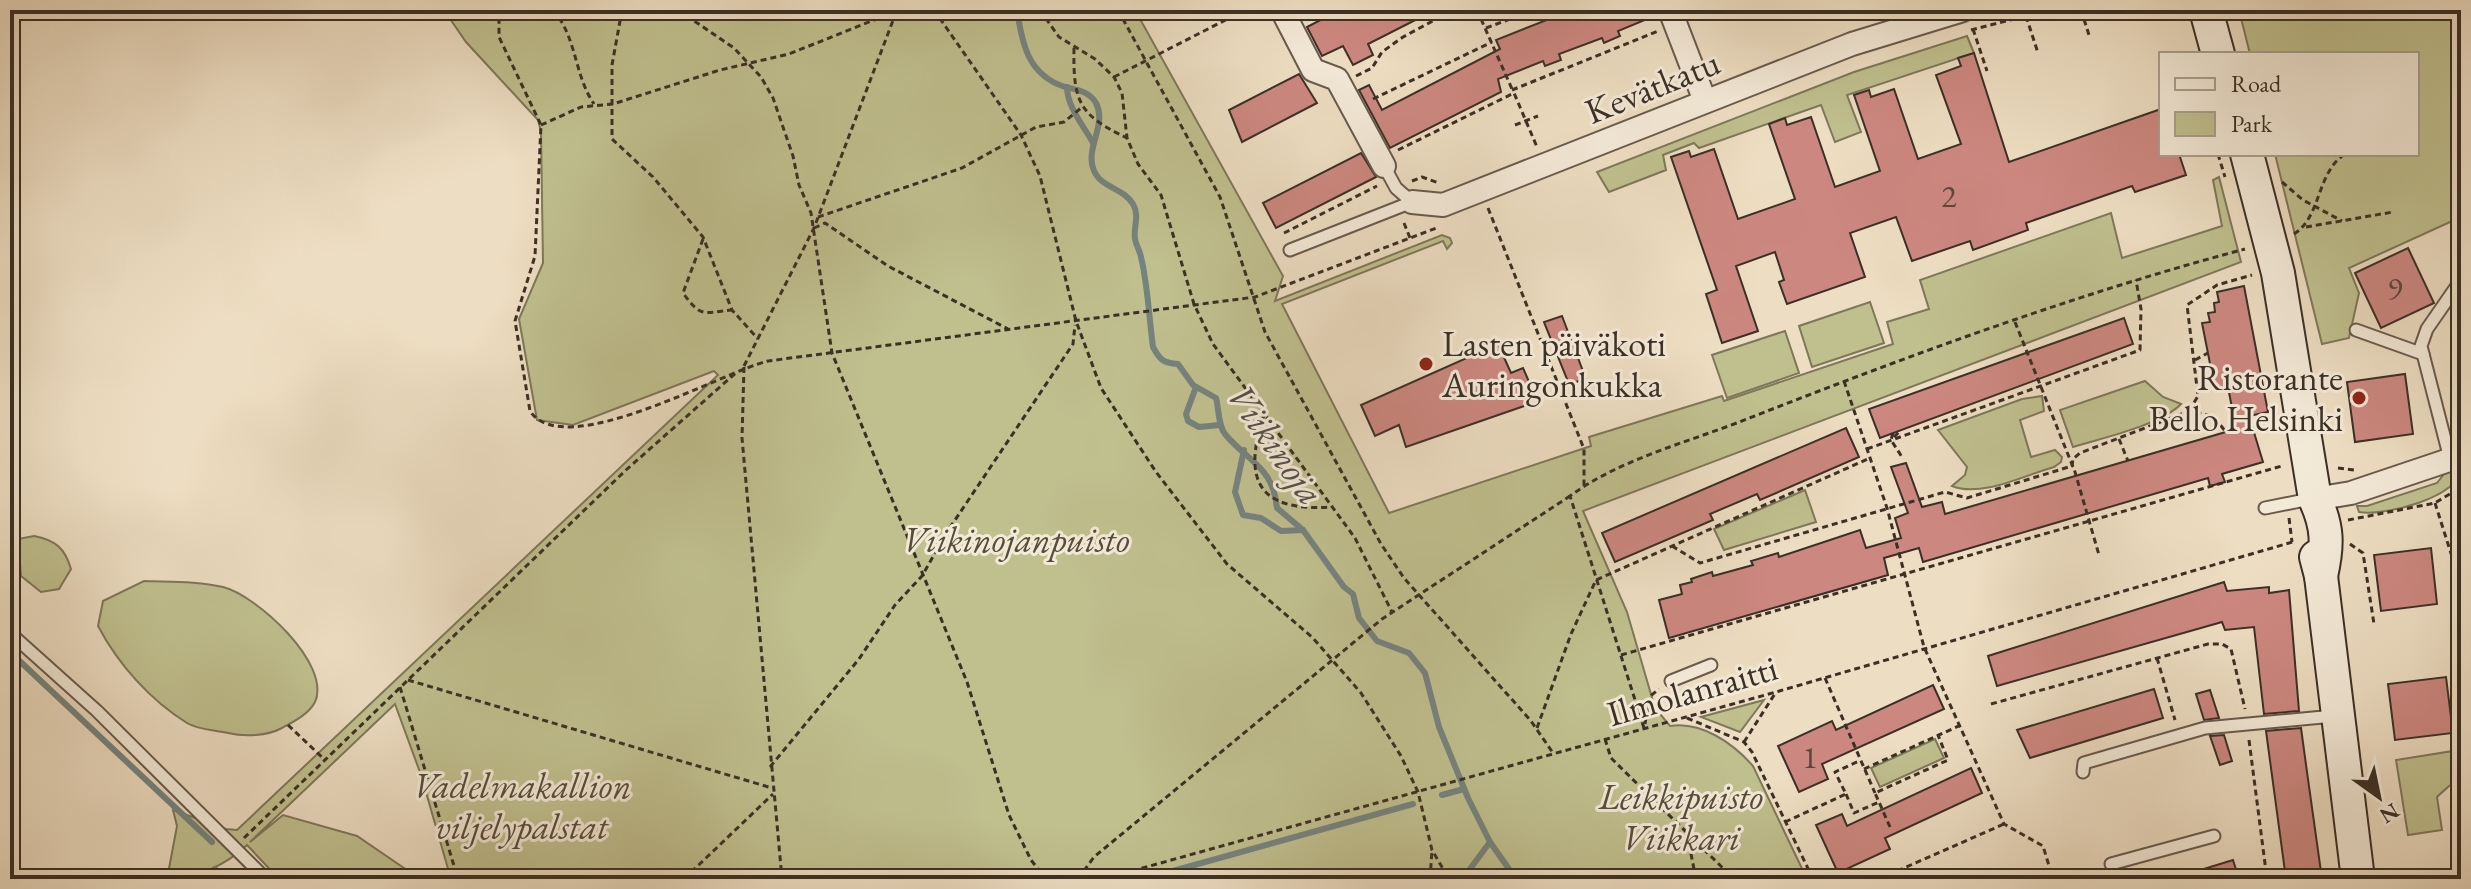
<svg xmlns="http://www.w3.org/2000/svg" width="2471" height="889" viewBox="0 0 2471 889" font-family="'EB Garamond',serif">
  <rect width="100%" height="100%" fill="#edddc2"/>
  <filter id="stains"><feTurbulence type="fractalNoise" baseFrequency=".0025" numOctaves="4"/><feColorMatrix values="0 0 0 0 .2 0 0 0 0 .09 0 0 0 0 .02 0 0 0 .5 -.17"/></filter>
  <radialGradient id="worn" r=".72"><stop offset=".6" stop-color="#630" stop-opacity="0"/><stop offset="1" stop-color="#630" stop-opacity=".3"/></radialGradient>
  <!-- green -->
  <g fill="#c0bf8e" stroke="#7e785a" stroke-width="2">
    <path d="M444,10H1135L1283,276L1275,301L1442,235L1450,238L1452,243L1447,249L1443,241L1282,304L1389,513L1591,446L1589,437L1722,396L1724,401L1893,344L1887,322L1929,309L1920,280L2111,213L2122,258L2222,226L2213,180L2219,177L2241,262L1583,511L1627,612L1655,708L1670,726C1701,721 1733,743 1753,766L1807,879H451L421,775L395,704L250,842L283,815L357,836L420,879H279L247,845C226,865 196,879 167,879L177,826L173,810L226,829L237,830L718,375L714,371L573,425L537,420L519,319L543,263L541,132L538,120L466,42Z"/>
    <path d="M2239,10H2461V217L2349,268L2359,293L2349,338L2322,344L2275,154H2417V54H2250Z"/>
    <path d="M1967,36L1974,53L1847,95L1861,132L1835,142L1821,105L1699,148L1694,143L1663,155L1666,170L1609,192L1597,172L1854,72Z"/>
    <path d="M1870,302L1884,343L1812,367L1799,326Z"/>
    <path d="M1785,331L1799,373L1727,398L1712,355Z"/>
    <path d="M2145,381L2163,397L2181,404C2161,425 2102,438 2073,447L2060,410Z"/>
    <path d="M2042,396L2044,411L2020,420L2031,457L2055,450L2062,457L2061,462L2054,467C2025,475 1981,498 1952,486L1965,475L1967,467L1938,430L2022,399Z"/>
    <path d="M2460,468C2463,497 2381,517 2359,512L2357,506H2367L2437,483L2444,474Z"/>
    <path d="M1805,490L1816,522L1724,550L1714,529Z"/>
    <path d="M34,536C55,540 65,548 71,569L59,589L41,592L21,576L18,539Z"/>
    <path d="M144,581C170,582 198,581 223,587C256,595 332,664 315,702C309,714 293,722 282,728C267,736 245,737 228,733C216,730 198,730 187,723C150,700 118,664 98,626L103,601Z"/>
    <path d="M1764,700L1740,732L1701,717Z"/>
    <path d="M1935,739L1944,758L1880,787L1871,768Z"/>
    <path d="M2459,750L2461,784L2449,786L2437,797L2442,830L2408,835L2396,760Z"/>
  </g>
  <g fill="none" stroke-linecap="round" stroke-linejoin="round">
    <!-- stream -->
    <g stroke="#75837f" stroke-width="6">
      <path d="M1017,10C1022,44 1028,75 1065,87C1077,90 1089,91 1096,103C1107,124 1086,147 1093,168C1099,188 1123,187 1133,204C1140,216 1133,227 1135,239C1136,245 1140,251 1141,257C1148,286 1149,318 1153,347C1160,360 1163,363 1178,364L1193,385L1216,398C1219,409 1218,425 1225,434C1248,462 1273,466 1277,508L1303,530L1344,587L1353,594L1359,618L1377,641L1409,653L1425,673L1439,727L1468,798L1490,842L1516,879"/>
      <path d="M1067,87C1067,107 1084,126 1093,143"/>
      <path d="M1196,387L1186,414L1188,421L1199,427L1220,425"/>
      <path d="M1244,450L1235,492L1243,515L1261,518L1281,531L1303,530"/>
      <path d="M10,652L212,842"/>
      <path d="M1442,795L1464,789"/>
      <path d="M1467,873L1490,842"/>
      <path d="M204,879L215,869"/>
      <path d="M1144,879L1413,804"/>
    </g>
  </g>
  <!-- building -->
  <g fill="#cc8780" stroke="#3b3026" stroke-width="2">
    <path d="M1356,10H1435L1368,44L1373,55L1353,65L1343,46L1322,56L1307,27L1334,13L1337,19Z"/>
    <path d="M1572,10H1656L1657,15L1618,31L1620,36L1604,43L1602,38L1559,54L1561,60L1545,66L1543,61L1498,79L1501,92L1390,148L1359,90L1369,85L1382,110L1500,49L1496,40Z"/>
    <path d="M1974,53L2009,162L2161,109V154H2179L2186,175L2135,192L2132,186L2026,223L2028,230L1973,250L1970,241L1912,261L1896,217L1850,233L1865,277L1787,304L1779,282L1784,280L1775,252L1736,266L1758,331L1722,343L1706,294L1717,290L1671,157L1689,151L1691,157L1714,149L1738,219L1795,199L1769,124L1785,118L1787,125L1811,117L1835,187L1880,171L1854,95L1869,90L1871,97L1894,89L1918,159L1961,144L1936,75L1961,66L1958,58Z"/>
    <path d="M1299,74L1317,103L1242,142L1229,110Z"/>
    <path d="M1361,153L1376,177L1276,228L1263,203Z"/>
    <path d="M2408,248L2434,303L2381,328L2355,273Z"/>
    <path d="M2244,286L2268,412L2249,416L2263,462L2222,474L2225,482L2210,486L2208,478L1923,562L1919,548L1884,558L1888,575L1669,638L1659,600L1682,594L1680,585L1692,582L1691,579L1712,572L1713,576L1753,565L1751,561L1778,553L1779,557L1860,530L1866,548L1901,538L1895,518L1908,513L1891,467L1906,463L1922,507L1942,502L1945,514L2236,429L2228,387L2215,389L2202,323L2210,322L2208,313L2215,312L2214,303L2219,302L2217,292Z"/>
    <path d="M1562,316L1586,379L1569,384L1544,322Z"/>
    <path d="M2124,318L2133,344L1880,438L1869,409Z"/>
    <path d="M1498,344L1511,373L1523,368L1530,384L1524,387L1530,404L1406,447L1399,425L1375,436L1361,405Z"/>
    <path d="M2405,374L2413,434L2355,442L2347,382Z"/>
    <path d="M1846,428L1859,457L1760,500L1757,494L1710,514L1713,520L1615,562L1602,533Z"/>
    <path d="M2431,548L2437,604L2381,611L2374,555Z"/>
    <path d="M2224,582L2227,591L2269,587V593L2289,590L2299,711L2264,714L2254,627L2225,630L2222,622L1997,686L1988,656Z"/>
    <path d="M2446,677L2453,733L2395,740L2388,684Z"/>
    <path d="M1933,685L1944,709L1822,764L1828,779L1799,792L1778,746L1832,721L1836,730Z"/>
    <path d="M2154,689L2163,718L2030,758L2017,730Z"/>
    <path d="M2210,690L2219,718L2204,720L2196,694Z"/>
    <path d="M2301,728L2307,772L2322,879H2286L2266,731Z"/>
    <path d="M2224,735L2232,761L2220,765L2210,736Z"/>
    <path d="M1971,768L1982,793L1885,838L1890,849L1838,873L1816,825L1842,814L1847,826Z"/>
    <path d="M2233,860L2239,879H2184V875Z"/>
  </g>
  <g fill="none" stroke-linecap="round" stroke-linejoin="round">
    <!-- lane casing -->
    <g stroke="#685b4d" stroke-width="15">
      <g id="lane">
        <path d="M10,48V92"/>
        <path d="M1384,166L1396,188L1412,202"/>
        <path d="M1290,250L1412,202"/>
        <path d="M2356,330L2423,354"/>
        <path d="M2450,459L2421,346L2427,329L2461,280"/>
        <path d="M2265,508L2310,499"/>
        <path d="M10,633L97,711L266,879"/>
        <path d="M1671,681L1711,665"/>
        <path d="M2083,772L2084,763L2205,728L2334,716"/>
        <path d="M2111,864L2214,836"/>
      </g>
    </g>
    <!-- street casing -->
    <g stroke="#685b4d" stroke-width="26">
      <g id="street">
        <path d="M1282,10L1313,70L1337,79L1384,166"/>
        <path d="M1670,10L1705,101"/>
        <path d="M1412,202L1443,205L1852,44L1963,10"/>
        <path d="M2315,499L2351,493L2461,456"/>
      </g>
    </g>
    <!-- secondary casing -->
    <g stroke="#3b3026" stroke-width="36">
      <g id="secondary">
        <path d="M2206,10L2218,54"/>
        <path d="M2247,154L2278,273L2315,499C2328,527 2328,545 2321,576"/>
        <path d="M2316,557L2321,576L2358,879"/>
      </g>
    </g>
    <!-- path -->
    <g stroke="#3b3026" stroke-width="3" stroke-dasharray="6 4" stroke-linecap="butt">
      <path d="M505,10L499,17V37L541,125L535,256L515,321L530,411C564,463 722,372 768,361L1255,297L1439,227"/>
      <path d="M553,10C577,37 574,75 594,104"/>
      <path d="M622,10L612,65V139L653,177L703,237L732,310L758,339"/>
      <path d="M678,10L734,48L761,77L773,98L793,156L799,185L811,213L832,353L967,682L1009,815L1031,860L1046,879"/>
      <path d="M934,10L1021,135L1040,176L1076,321L1101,388L1156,472L1227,564L1313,638L1361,693L1401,756L1418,792L1432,850L1449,879"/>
      <path d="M1040,10L1059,37L1095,59L1114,77L1122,93L1127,138L1138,164L1161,195L1194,304L1213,344L1355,538L1392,612"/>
      <path d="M1118,10L1220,197L1265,332L1381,544L1404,578L1531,721L1553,753"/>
      <path d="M1477,10L1512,89"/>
      <path d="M1865,10L1868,19"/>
      <path d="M2081,10L2089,35"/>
      <path d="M1695,16L1710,10"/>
      <path d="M2026,16L2038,53"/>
      <path d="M1486,28L1534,10"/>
      <path d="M1973,29L1987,71"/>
      <path d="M1971,30L2049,10"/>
      <path d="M1074,48C1073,102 1079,115 1127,138"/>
      <path d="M1356,76L1372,68L1382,52L1403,37L1440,17L1444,10"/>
      <path d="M1114,77L1245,10"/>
      <path d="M1512,90L1658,31"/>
      <path d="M1373,99L1492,42"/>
      <path d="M541,125L581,107L613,104L720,70L789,54L894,12"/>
      <path d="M1515,125L1538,116"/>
      <path d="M1398,150L1514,93L1537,147"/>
      <path d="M2218,154L2225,177"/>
      <path d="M1412,181L1422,177L1439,183"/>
      <path d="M2282,182L2303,200L2342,221"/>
      <path d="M1488,208L1584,449V486"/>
      <path d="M818,217L962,168L1036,127L1064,122L1081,108"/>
      <path d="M1404,223L1410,238"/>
      <path d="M2306,227L2393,212"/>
      <path d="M814,228L825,223L888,266L1008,329"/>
      <path d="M1284,233L1377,186"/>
      <path d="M2294,234C2322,216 2316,173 2345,154"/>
      <path d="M703,239L683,293C701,318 703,313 732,310"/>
      <path d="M2015,322L2075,472L2099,555"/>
      <path d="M2195,360L2208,353"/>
      <path d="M744,366L814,228L897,10"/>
      <path d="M744,367L742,438L782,879"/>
      <path d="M1844,381L1887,508L1924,647L2004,824L2043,846L2053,879"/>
      <path d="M2189,411L2198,396L2187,305L2217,285L2252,275"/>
      <path d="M1264,415C1242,480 1258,512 1331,507"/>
      <path d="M1894,437L1901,430"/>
      <path d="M2119,439L2128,461"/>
      <path d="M1867,449L2140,350L2141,309L2136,280"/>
      <path d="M2338,468L2354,470"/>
      <path d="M2435,503L2461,585"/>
      <path d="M2289,518L2292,542"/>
      <path d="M2348,520L2435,503L2461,487"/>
      <path d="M2350,544L2363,553L2374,624"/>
      <path d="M1672,546L1700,563L1945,492L1967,498L2072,466L2073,459L2080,453L2189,411L2213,416L2226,432"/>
      <path d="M1621,655L2282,466"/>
      <path d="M2157,658L2175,720"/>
      <path d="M1825,678L1875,793"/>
      <path d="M408,680L772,788"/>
      <path d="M400,687L458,879"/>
      <path d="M1991,704L2208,644H2222L2231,649L2245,709"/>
      <path d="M1687,718L1744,742L1752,752L1813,879"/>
      <path d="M1645,724L1649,697L1659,689"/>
      <path d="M288,725L325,760"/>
      <path d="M1537,728L1571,634L1596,580L1870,458"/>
      <path d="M1644,728L1570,496C1620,459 1689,442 1747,419C1910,355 2076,294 2245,249"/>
      <path d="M1605,739L1611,758L1734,879"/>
      <path d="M2249,740L2267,879"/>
      <path d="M1744,742L1776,692"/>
      <path d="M770,767L859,659L895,605L922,576L947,532L1073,344L1075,325"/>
      <path d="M1864,769L1961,725"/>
      <path d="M1846,794L1854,813L1879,802"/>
      <path d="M1785,822L1846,794L1835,772L1859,761"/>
      <path d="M1890,827L1875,793L1948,760L1938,735"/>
      <path d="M1687,834L1696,879"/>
      <path d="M244,838L626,470L738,371"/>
      <path d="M684,879L773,794"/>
      <path d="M1078,879L1094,857L1382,619L1570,496"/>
      <path d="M1103,879L1776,692L2296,541"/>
      <path d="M1430,879L1432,850"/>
      <path d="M1879,879L2004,824"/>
    </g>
    <!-- lane -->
    <use href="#lane" stroke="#f3e9d7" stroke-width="11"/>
    <!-- street -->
    <use href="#street" stroke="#f3e9d7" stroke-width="22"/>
    <!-- secondary -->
    <use href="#secondary" stroke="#f3e9d7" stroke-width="32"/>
    <!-- path-bridge -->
    <path stroke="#3b3026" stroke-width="3" stroke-dasharray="6 4" stroke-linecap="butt" d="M1893,433L1891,440L1902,457"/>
  </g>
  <!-- markers -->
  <g fill="#8f2418" stroke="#f3e9d7" stroke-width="3">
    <circle cx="1426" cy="364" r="8"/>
    <circle cx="2359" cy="398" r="8"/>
  </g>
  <g text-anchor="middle" stroke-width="6" stroke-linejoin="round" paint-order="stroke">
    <!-- number labels -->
    <g font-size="32" fill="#5f463c">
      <text x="1949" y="207">2</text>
      <text x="2395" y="299">9</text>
      <text x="1810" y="768">1</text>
    </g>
    <!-- street labels -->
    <g font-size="36" fill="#3b3026" stroke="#f3e9d7">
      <text transform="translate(1652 86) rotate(-22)" y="13">Kevätkatu</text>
      <text transform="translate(1692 690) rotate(-16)" y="13">Ilmolanraitti</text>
    </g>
    <!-- poi labels -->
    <g font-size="36" fill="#3b3026" stroke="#f3e9d7" text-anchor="start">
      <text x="1442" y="356">Lasten päiväkoti<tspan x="1442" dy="41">Auringonkukka</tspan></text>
      <text x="2343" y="390" text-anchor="end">Ristorante<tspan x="2343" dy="41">Bello Helsinki</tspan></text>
    </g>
    <!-- park labels -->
    <g font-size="36" font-style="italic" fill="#564d3b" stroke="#f3e9d7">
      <text x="1016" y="552">Viikinojanpuisto</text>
      <text x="522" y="798">Vadelmakallion<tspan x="522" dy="41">viljelypalstat</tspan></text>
      <text x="1681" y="809">Leikkipuisto<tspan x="1681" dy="41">Viikkari</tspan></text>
    </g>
    <!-- water labels -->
    <g font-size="38" font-style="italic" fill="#53524b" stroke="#f3e9d7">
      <text transform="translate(1276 444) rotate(55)" y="13">Viikinoja</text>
    </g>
  </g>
  <!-- margin -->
  <rect width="2471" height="889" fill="none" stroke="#edddc2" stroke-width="40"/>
  <rect x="12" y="12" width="2447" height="865" fill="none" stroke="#3b3026" stroke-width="4"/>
  <rect x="20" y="20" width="2431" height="849" fill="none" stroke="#3b3026" stroke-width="2"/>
  <!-- legend -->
  <rect x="2159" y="52" width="260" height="104" fill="#f3e9d7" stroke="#a99f90" stroke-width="2"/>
  <rect x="2175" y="78" width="40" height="12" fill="#f3e9d7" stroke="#a99f90" stroke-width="2"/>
  <text x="2231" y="92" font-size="24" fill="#3b3026">Road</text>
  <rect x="2175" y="112" width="40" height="24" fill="#c0bf8e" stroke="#a99f90" stroke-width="2"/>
  <text x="2231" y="132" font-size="24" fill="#3b3026">Park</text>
  <!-- north arrow -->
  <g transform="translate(2379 797) rotate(147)" stroke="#f3e9d7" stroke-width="6" paint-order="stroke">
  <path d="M0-6L14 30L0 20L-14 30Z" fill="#3b3026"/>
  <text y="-12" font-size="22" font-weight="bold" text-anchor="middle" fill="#3b3026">N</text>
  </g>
  <rect width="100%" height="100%" filter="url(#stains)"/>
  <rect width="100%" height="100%" fill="url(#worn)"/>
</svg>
